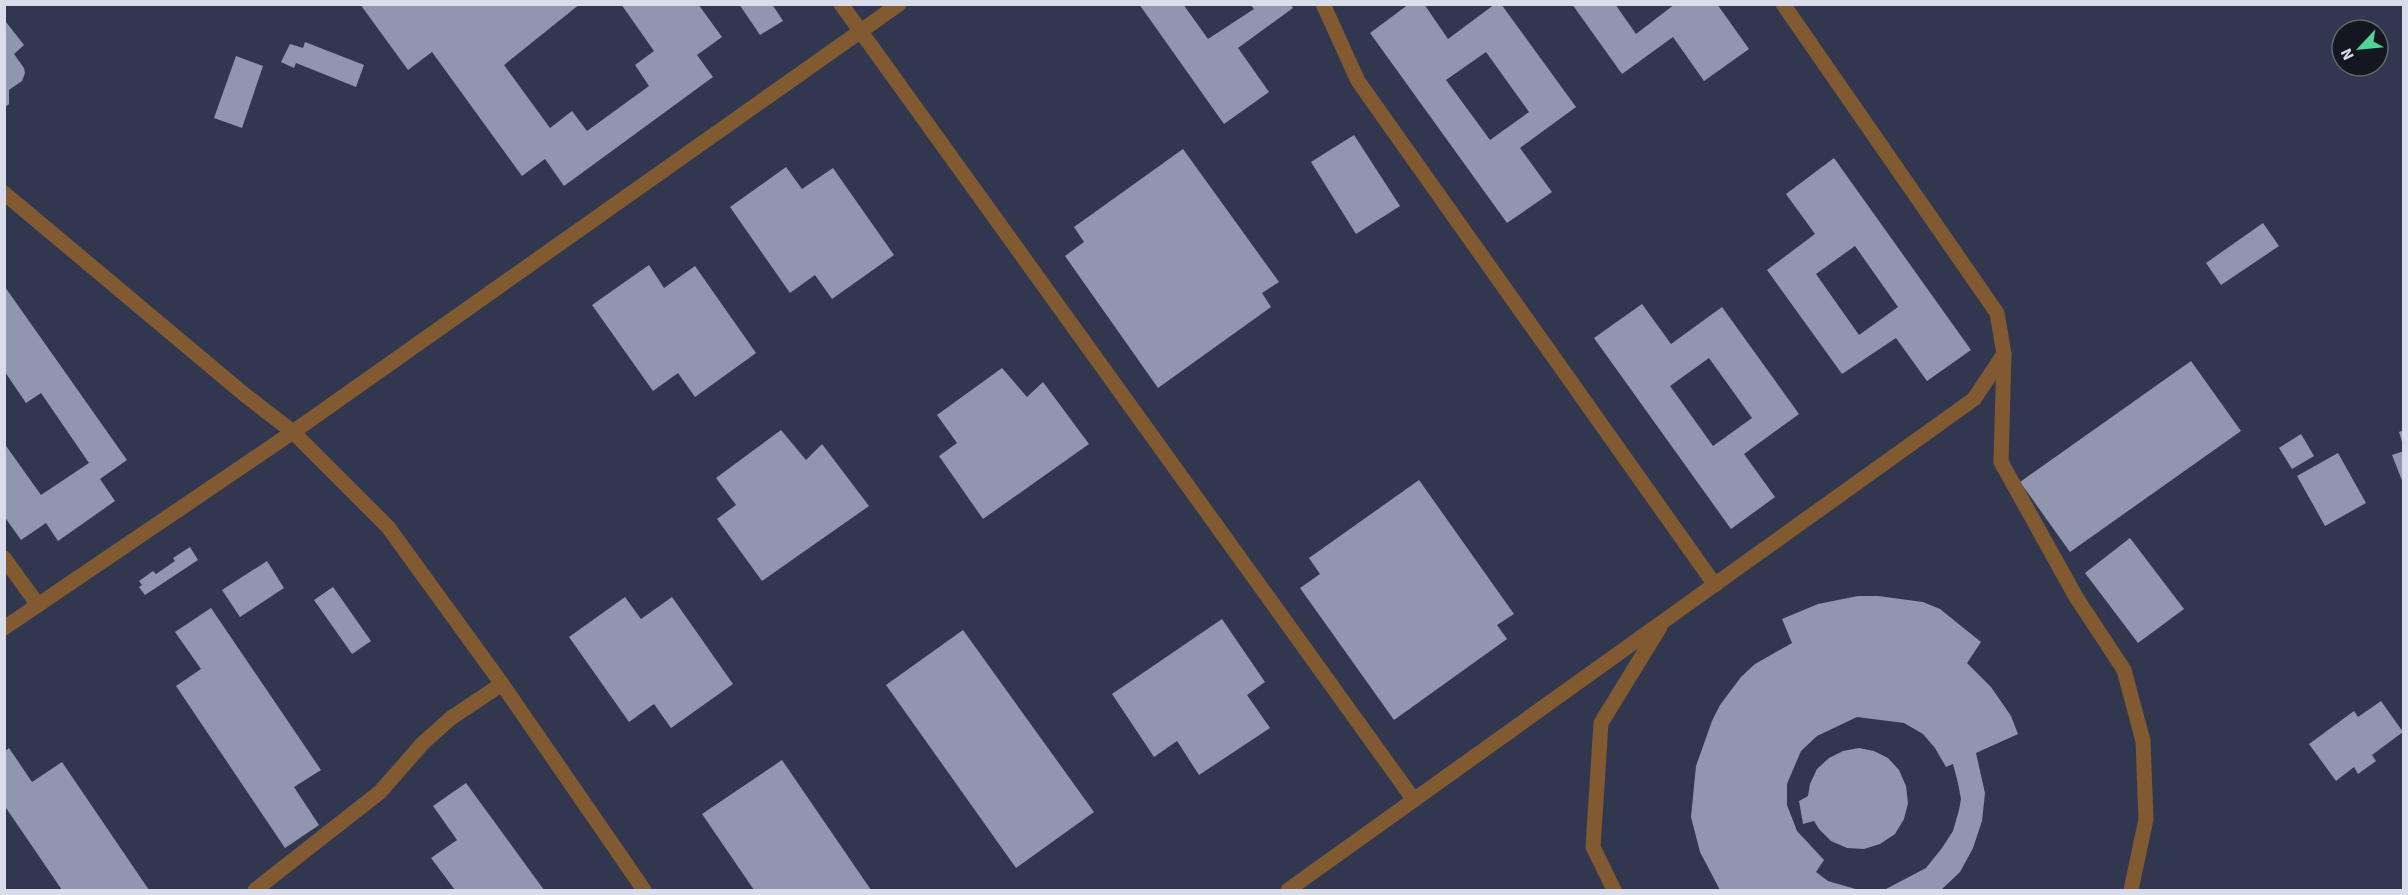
<svg xmlns="http://www.w3.org/2000/svg" width="2408" height="895" viewBox="0 0 2408 895" font-family="'Source Sans 3',sans-serif">
  <rect width="100%" height="100%" fill="#2a2f42"/>
  <!-- built -->
  <path fill="#323750" fill-rule="evenodd" d="M5,5H2403V890H5ZM2342,30H2378V66H2342Z"/>
  <!-- building -->
  <g fill="#9096ae" fill-rule="evenodd">
    <path d="M360,4H580L504,65L550,128L572,111L587,131L649,86L635,65L654,51L621,4H698L722,37L697,55L713,77L564,186L545,159L522,176L432,52L408,70Z"/>
    <path d="M739,4H772L783,21L760,35Z"/>
    <path d="M1139,4H1183L1208,39L1254,9L1250,4H1290L1293,8L1238,48L1269,92L1224,124Z"/>
    <path d="M1409,4H1424L1448,39L1495,4H1501L1576,107L1520,148L1552,192L1507,223L1370,33ZM1486,52L1529,112L1490,140L1446,80Z"/>
    <path d="M1572,4H1615L1636,34L1675,4H1717L1749,49L1704,81L1673,37L1622,74Z"/>
    <path d="M6,22L24,45L14,54L24,68L25,73L22,81L9,90V104L4,108V24Z"/>
    <path d="M305,42L364,65L356,87L296,63L294,68L281,62L290,44L303,48Z"/>
    <path d="M236,56L263,66L242,128L214,118Z"/>
    <path d="M1354,135L1400,206L1356,234L1311,162Z"/>
    <path d="M1183,149L1279,282L1262,293L1271,307L1158,388L1065,256L1084,242L1074,227Z"/>
    <path d="M1834,158L1971,350L1927,381L1896,338L1842,374L1767,270L1815,234L1786,194ZM1855,246L1898,307L1859,335L1816,274Z"/>
    <path d="M786,167L802,189L833,168L894,255L832,299L815,275L790,293L730,207Z"/>
    <path d="M2263,223L2279,246L2221,285L2206,263Z"/>
    <path d="M649,265L664,288L695,266L756,353L695,397L678,373L653,391L592,305Z"/>
    <path d="M5,287L127,460L100,479L115,501L58,541L46,523L21,540L4,516V443L41,495L89,463L41,393L26,403L5,372Z"/>
    <path d="M1642,304L1671,344L1722,307L1799,414L1744,454L1775,497L1731,529L1594,338ZM1709,358L1752,418L1713,446L1670,386Z"/>
    <path d="M2191,361L2241,431L2070,552L2020,482Z"/>
    <path d="M1002,368L1027,397L1043,382L1089,444L983,519L939,456L957,443L937,415Z"/>
    <path d="M781,430L806,460L822,444L869,506L762,581L717,519L736,505L716,478Z"/>
    <path d="M2404,430V444L2403,445L2399,432Z"/>
    <path d="M2301,434L2314,456L2292,469L2279,448Z"/>
    <path d="M2404,451V483H2403L2392,455Z"/>
    <path d="M2338,453L2366,503L2325,526L2297,476Z"/>
    <path d="M1419,480L1514,614L1497,625L1507,639L1394,720L1300,588L1320,574L1309,558Z"/>
    <path d="M2130,538L2184,609L2138,643L2085,573Z"/>
    <path d="M190,547L198,560L145,595L139,587L142,585L139,581L153,571L156,574L175,561L173,558Z"/>
    <path d="M267,561L284,588L240,617L222,590Z"/>
    <path d="M333,587L371,641L352,654L314,600Z"/>
    <path d="M1858,596H1878L1923,602L1940,609L1981,642L1967,663L1991,687L2011,716L2018,734L1976,753L1985,793L1982,821L1973,848L1960,872L1941,890H1884L1926,868L1942,848L1953,831L1959,810L1961,799L1958,783L1953,764L1946,767L1935,748L1923,734L1904,723L1857,717L1817,736L1801,751L1787,784V805L1797,831L1824,860L1816,872L1828,881L1859,890H1720L1700,852L1691,817L1696,766L1712,721L1720,705L1741,677L1755,664L1792,643L1782,619L1818,604Z"/>
    <path d="M625,597L641,619L672,597L733,684L671,728L654,704L629,722L569,637Z"/>
    <path d="M211,608L321,770L294,787L319,825L285,848L176,686L201,669L175,632Z"/>
    <path d="M1222,619L1265,682L1247,695L1270,728L1199,775L1177,741L1154,757L1112,694Z"/>
    <path d="M963,630L1094,812L1016,868L886,685Z"/>
    <path d="M2381,701L2403,732L2372,755L2376,761L2358,774L2354,767L2336,781L2309,744L2354,711L2358,717Z"/>
    <path d="M9,748L32,782L62,762L149,890H62L4,805V752Z"/>
    <path d="M1859,748L1874,751L1888,758L1899,770L1906,786L1908,803L1904,819L1895,834L1880,844L1864,849L1847,848L1831,841L1819,829L1814,821L1803,824L1799,801L1808,796L1810,784L1817,769L1829,758L1843,751Z"/>
    <path d="M782,760L871,890H754L702,814Z"/>
    <path d="M466,783L544,890H455L431,858L457,840L433,806Z"/>
  </g>
  <g fill="none" stroke-linecap="round" stroke-linejoin="round">
    <!-- street -->
    <g stroke="#815a32" stroke-width="15">
      <path d="M841,4L1414,800"/>
      <path d="M1323,4L1358,81L1715,585"/>
      <path d="M1783,4L1997,313L2004,354L2001,462L2076,597L2124,670L2143,741L2146,819L2131,890"/>
      <path d="M4,193L245,395L293,432L388,527L502,684L644,890"/>
      <path d="M4,558L38,605"/>
      <path d="M4,628L293,432L899,4"/>
      <path d="M255,890L380,792L423,743L451,718L502,684"/>
      <path d="M1288,890L1974,399L2004,354"/>
      <path d="M1614,890L1593,847L1601,723L1660,627"/>
    </g>
  </g>
  <!-- border -->
  <rect width="2408" height="895" fill="none" stroke="#d9dde9" stroke-width="12"/>
  <!-- north arrow -->
  <g transform="translate(2360 48) rotate(244)"><circle r="28" fill="#151720" stroke="#636670" stroke-width="1.5"/>
  <path d="M0-4.5L10 22L0 15L-10 22Z" fill="#52d397"/>
  <text y="-9" font-size="16" font-weight="bold" text-anchor="middle" fill="#d9dde9">N</text>
  </g>
</svg>
